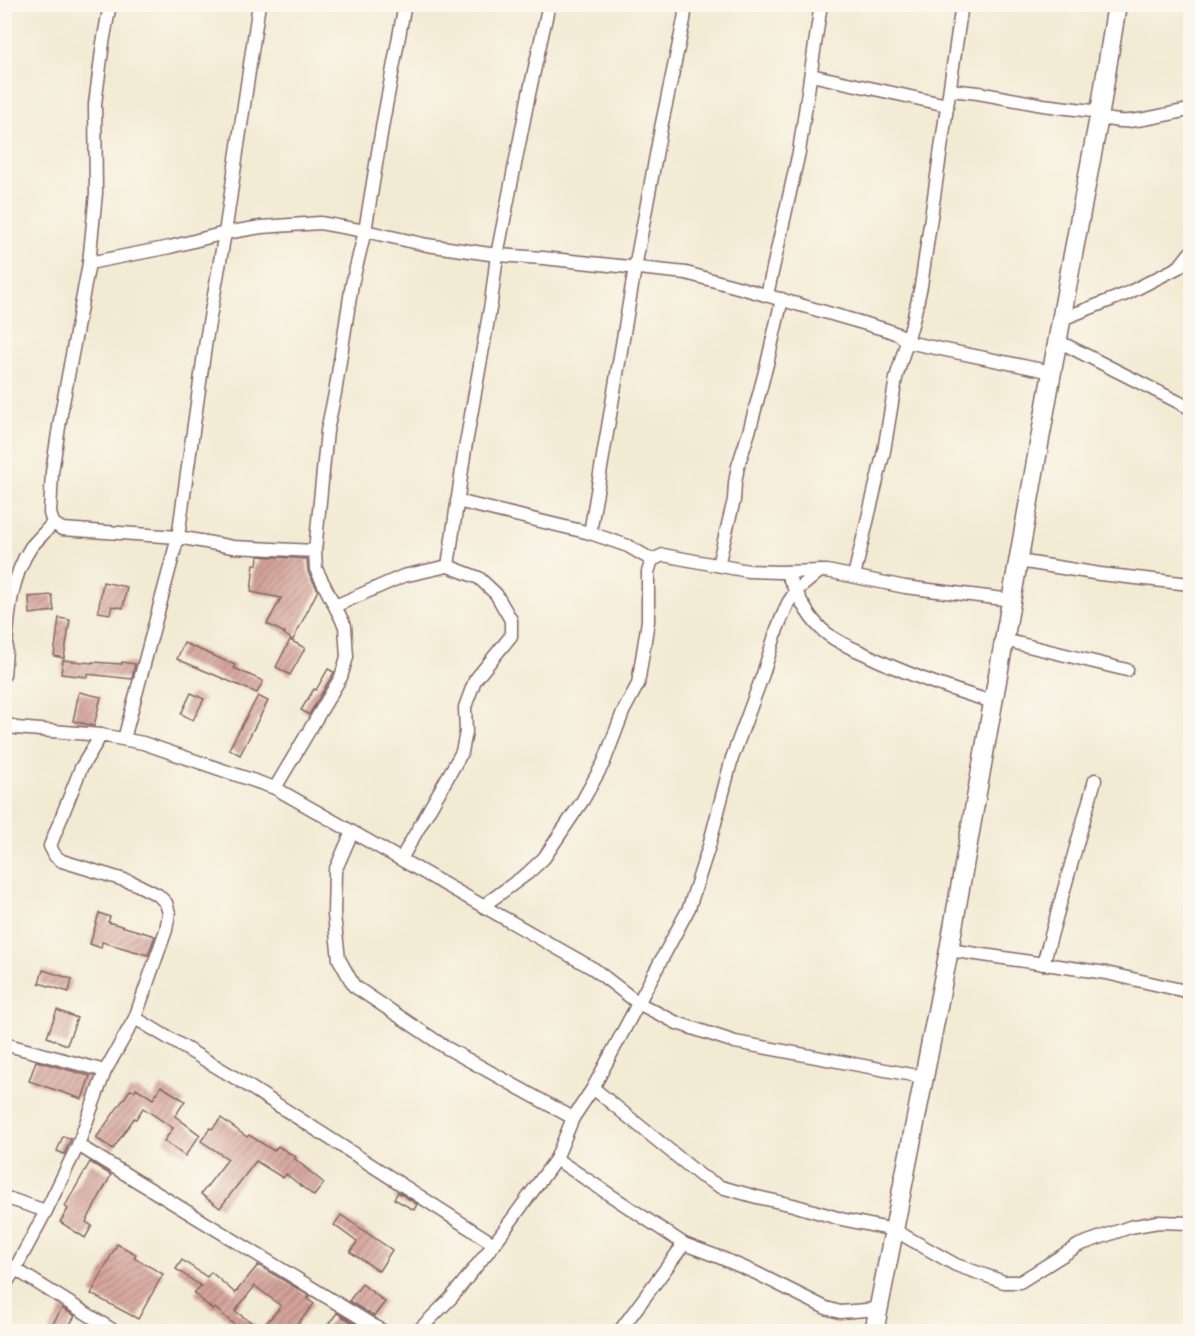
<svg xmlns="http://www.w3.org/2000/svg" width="1195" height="1336" viewBox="0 0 1195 1336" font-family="'Playpen Sans',sans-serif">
  <defs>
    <pattern id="building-hatch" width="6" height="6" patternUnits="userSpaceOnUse" patternTransform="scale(1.5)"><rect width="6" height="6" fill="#d4a399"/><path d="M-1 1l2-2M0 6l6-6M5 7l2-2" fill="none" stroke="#ae847d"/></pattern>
  </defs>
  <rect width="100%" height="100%" fill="#fbf7ec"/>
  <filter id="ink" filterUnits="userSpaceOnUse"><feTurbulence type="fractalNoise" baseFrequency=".0167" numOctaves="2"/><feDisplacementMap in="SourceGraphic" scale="12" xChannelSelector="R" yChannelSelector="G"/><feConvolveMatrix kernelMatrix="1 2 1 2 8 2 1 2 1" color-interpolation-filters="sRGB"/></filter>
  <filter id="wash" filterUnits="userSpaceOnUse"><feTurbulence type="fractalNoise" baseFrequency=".008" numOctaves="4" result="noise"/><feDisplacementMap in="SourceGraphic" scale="24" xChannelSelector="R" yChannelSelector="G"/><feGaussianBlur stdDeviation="1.35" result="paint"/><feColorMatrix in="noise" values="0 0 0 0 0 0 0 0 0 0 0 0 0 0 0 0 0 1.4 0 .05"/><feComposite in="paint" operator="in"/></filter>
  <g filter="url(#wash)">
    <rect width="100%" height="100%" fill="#f2ebd4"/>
    <g id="blocks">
      <!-- building -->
      <g fill="url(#building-hatch)" fill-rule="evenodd">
        <path d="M258,556L307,559L308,572L318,590L293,640L284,634L285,633L267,624L281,598L251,592L254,564L257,565Z"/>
        <path d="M103,582L127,587L123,608L112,606L110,614L98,612Z"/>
        <path d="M52,595L54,611L30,614L29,597Z"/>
        <path d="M59,618L70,620L64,658L54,656Z"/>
        <path d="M290,640L305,648L290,675L276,667Z"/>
        <path d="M184,643L235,665L234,668L263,681L257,693L177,659Z"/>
        <path d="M63,660L92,663V662L122,664V662L135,664L132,679L87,674V677L61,674Z"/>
        <path d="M328,669L334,672L333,674L309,715L301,710L314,689L316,690Z"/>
        <path d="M79,692L101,697L94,726L73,721Z"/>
        <path d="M191,693L204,699L193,720L181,714Z"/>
        <path d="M258,696L268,701L240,755L229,749Z"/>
        <path d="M99,913L110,917L108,922L155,936L148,955L102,942L101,948L90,944Z"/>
        <path d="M43,970L72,979L69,992L39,983Z"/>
        <path d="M57,1010L77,1018L67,1045L47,1037Z"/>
        <path d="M36,1061L90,1076L82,1099L29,1081Z"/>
        <path d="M161,1086L185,1101L175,1116L200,1135L185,1156L164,1141L173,1128L143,1108L136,1119L134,1118L113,1149L96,1138L130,1090L135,1091L136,1088L153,1099Z"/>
        <path d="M221,1118L247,1137L249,1135L274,1151L278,1146L296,1157L295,1159L324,1183L314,1196L286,1174L283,1178L256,1161L220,1208L201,1194L228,1159L201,1141L210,1128L212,1129Z"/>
        <path d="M63,1136L71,1139L64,1154L57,1151Z"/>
        <path d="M90,1162L111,1175L86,1222L92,1226L85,1238L60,1222L68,1209L65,1206Z"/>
        <path d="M398,1192L417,1204L414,1210L394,1199Z"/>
        <path d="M341,1215L392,1250L379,1271L350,1252L357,1242L334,1225Z"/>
        <path d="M117,1244L136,1254L134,1258L163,1274L138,1319L91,1294Z"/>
        <path d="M182,1260L207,1277L211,1272L235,1293L258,1265L310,1296L307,1299L314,1304L296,1326L302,1332H243L215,1308L213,1310L194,1293L201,1286L176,1269ZM255,1286L281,1306L261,1329L235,1311Z"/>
        <path d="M362,1284L385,1302L374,1316L349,1301Z"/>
        <path d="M62,1308L75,1316L65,1332H48Z"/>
        <path d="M337,1313L363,1329L361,1332H322Z"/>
      </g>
    </g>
  </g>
  <g filter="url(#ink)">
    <use href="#blocks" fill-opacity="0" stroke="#856666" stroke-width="1.5"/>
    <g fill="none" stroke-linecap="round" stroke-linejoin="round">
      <!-- minor casing -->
      <g stroke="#856666" stroke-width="15">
        <g id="minor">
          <path d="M110,4L103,43L95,104L96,193L89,263L61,414L52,472L50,513L53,523L62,529L178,537L233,547L315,551"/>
          <path d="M811,75L947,105"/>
          <path d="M950,90L978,93L1043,105L1100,112"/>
          <path d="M1099,118C1108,119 1119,122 1128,121C1149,120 1169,113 1190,110"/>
          <path d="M89,263L170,247L225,233L261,227L320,223L365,231L427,245L497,255L543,258L686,273L741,288L887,330L900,335L907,342L1052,372"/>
          <path d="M767,295L799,152L821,4"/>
          <path d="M1062,319L1126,294L1179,267L1190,253"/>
          <path d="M1058,341L1190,408"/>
          <path d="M457,501L590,533L628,546L652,560"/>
          <path d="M590,533L635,268L662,123L684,20L686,4"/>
          <path d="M1019,561L1100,574L1190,584"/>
          <path d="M718,565L734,500L735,483L738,466L749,432L767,364L782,299"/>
          <path d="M448,566L465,449L491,303L497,255L529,94L549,4"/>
          <path d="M786,572C797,593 807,618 826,633C837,642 851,648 863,653C905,674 949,689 993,702"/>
          <path d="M854,576L884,451L896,378L913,321L921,286L962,4"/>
          <path d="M335,606L403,576L448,566L479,578L496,594L511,620V636L475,680L465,707L466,732L462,752L401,859"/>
          <path d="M1004,640L1127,670"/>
          <path d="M4,675C8,633 6,584 31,547C38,539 46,531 53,523"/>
          <path d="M4,721L5,723L16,728L101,735"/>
          <path d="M124,739L178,537L206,340L225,233L259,4"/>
          <path d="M275,788L341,677L347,657L345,626L316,569L315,551L327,431L335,393L352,284L365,231L383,122L405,4"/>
          <path d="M352,832L335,871L334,915L339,959L354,986L445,1047L573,1118"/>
          <path d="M483,906L528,873L544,858L583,800L604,762L623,712L638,684L648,621V572L652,560L663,555L748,571L779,572L827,571L905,587L1012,600"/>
          <path d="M949,950L1106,973L1190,992"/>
          <path d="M1043,964L1095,780"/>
          <path d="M135,1018L242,1082L494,1244"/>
          <path d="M4,1044L105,1071"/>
          <path d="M593,1088L701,1176L721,1187L757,1197L793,1205L841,1219L894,1230L956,1265L1004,1282H1020L1079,1245L1130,1227L1158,1222L1190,1223"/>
          <path d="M78,1145L384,1332"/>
          <path d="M556,1159L684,1244L719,1257L756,1273L826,1308L840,1312L879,1309"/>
          <path d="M4,1197L46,1211"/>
          <path d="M15,1269L116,1332"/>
          <path d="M4,1287L15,1269L46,1211L78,1145L105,1071L135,1018L166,930L169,913L166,903L158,895L134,883L62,861L55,856L50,846L81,768L101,735L143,743L275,788L594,969L638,1003L677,1023L735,1042L923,1077"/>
          <path d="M417,1332L451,1298L494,1244L556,1159L573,1118L593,1088L689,908L709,846L732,758L763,674L777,629L788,603L796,591L820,571"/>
          <path d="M619,1332L684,1244"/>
        </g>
      </g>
      <!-- secondary casing -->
      <g stroke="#856666" stroke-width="21">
        <path id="secondary" d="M874,1332L949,950L1071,265L1100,112L1117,4"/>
      </g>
      <!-- minor -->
      <use href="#minor" stroke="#fff" stroke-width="12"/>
      <!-- secondary -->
      <use href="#secondary" stroke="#fff" stroke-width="18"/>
    </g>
  </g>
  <!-- margin -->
  <rect width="1195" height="1336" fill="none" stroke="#fbf7ec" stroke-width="24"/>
</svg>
